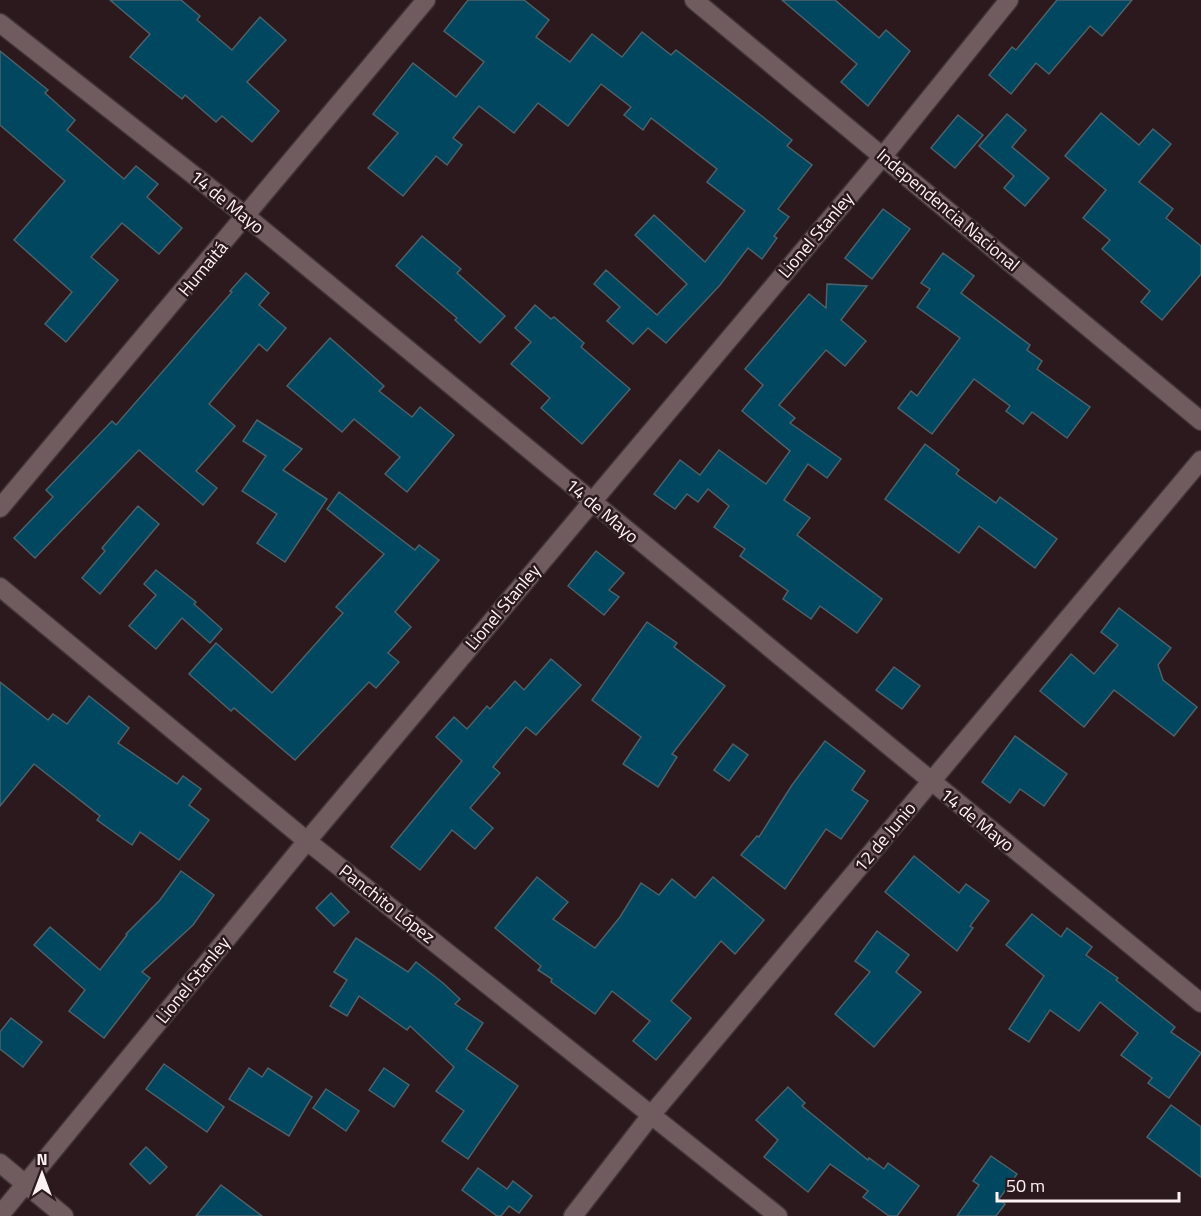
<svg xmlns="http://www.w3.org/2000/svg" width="1201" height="1216" viewBox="0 0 1201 1216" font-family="'Titillium Web',sans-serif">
  <rect width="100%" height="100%" fill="#2b191d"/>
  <!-- building -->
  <g fill="#00475f" stroke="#4d616a" stroke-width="1.5">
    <path d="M110,0H181L200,16L197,20L232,50L260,17L286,40L247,82L279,111L252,142L222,116L216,122L185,95L182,99L130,57L150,34Z"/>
    <path d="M468,0H524L549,20L536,37L570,62L592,34L622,57L642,32L671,55L676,50L763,117L792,140L787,146L812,165L778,209L789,217L774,236L777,238L762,259L748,248L720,285L666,343L648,328L633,344L607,321L620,307L594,284L606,270L657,315L687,284L635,235L654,215L705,262L745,211L707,182L717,169L651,118L643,130L624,115L631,107L601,84L568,126L538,103L514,133L479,106L453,138L462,145L447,165L436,156L403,196L368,168L398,133L373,114L413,63L456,97L484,62L444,31Z"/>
    <path d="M782,0H835L879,38L886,30L910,51L868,106L841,82L857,64Z"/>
    <path d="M1057,0H1132L1102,36L1090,26L1049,74L1036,63L1011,94L989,75L1012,47L1016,50Z"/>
    <path d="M0,51L48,90L45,93L75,120L67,130L124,179L136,166L158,184L147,197L182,228L159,254L122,223L91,257L118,280L66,342L45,324L72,292L14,240L65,181L0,125Z"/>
    <path d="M1101,113L1139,145L1153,129L1171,144L1139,182L1173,209L1166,218L1201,246V274L1162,320L1141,302L1150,291L1102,249L1110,240L1083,218L1106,190L1065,156Z"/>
    <path d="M1007,114L1026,130L1012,147L1049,178L1025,206L1004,188L1014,176L979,146Z"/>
    <path d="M958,115L983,135L955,168L931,148Z"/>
    <path d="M883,209L910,229L872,279L845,258Z"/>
    <path d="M422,236L461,269L457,273L505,316L480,343L455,320L457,318L396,266Z"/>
    <path d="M943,253L974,276L961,293L1030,345L1027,350L1042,361L1037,369L1090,407L1067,438L1032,412L1023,424L1006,411L1010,406L974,379L932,434L898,408L911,391L917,396L960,338L917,307L930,289L921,283Z"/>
    <path d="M246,273L269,293L259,305L286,328L267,351L259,344L209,404L235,426L196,471L217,488L203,505L139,450L35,558L14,538L53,497L46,490L112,421L116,425L232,292L230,291Z"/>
    <path d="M827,284L867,286L841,320L866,341L845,366L826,350L779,405L795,418L790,423L841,459L827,478L808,464L784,500L810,518L797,535L882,599L857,633L820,606L811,619L783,599L788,591L740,556L745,549L714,527L729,506L708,489L698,502L687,494L675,509L654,494L680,460L700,475L719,450L766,484L790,451L742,411L763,385L745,369L809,294L826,308Z"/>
    <path d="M535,305L551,319L554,317L584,343L581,347L630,389L582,444L541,408L550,398L511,364L531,342L515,328Z"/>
    <path d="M330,338L384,386L379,391L412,417L420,407L454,435L407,492L385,474L400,457L354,419L342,432L287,386Z"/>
    <path d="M257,420L302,449L283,470L327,499L285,562L257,543L277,514L242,491L266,456L243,441Z"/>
    <path d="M925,444L959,470L956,474L996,503L1000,497L1057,539L1035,568L979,526L959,553L885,499Z"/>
    <path d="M339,492L415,550L419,545L439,560L395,612L411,627L388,653L399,662L376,688L369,682L295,760L234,708L231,711L189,674L216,643L272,693L343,613L336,607L384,554L327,509Z"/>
    <path d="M138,506L159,524L100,594L82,578L105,551L102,548Z"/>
    <path d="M596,551L624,573L609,590L619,597L604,615L568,586Z"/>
    <path d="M156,570L196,602L194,604L222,629L210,643L182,618L156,649L129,626L156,595L144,584Z"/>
    <path d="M1119,608L1171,648L1158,665L1163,680L1197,707L1174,736L1114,690L1084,727L1040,691L1071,654L1094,674L1118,645L1101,632Z"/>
    <path d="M647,622L677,643L674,647L725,686L672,754L677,757L658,787L623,764L641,737L592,700Z"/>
    <path d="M551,659L581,685L536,735L526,727L493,767L500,773L470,808L493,828L475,849L452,830L420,870L391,847L462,761L436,737L454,717L467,729L487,706L490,709L515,681L524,690Z"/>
    <path d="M894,667L920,686L902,709L876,690Z"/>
    <path d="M0,682L48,720L53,714L67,724L89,696L129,728L118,743L177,784L183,776L201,789L189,805L209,820L179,860L140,832L132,845L97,820L100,816L34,764L0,806Z"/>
    <path d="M1015,736L1067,774L1044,806L1020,789L1010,803L982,782Z"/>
    <path d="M825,741L865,771L852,790L868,801L841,839L826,829L785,889L741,855L757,836L759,837L792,785Z"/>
    <path d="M733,744L748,755L729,781L714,770Z"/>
    <path d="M914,856L959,893L966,884L989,901L970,926L973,928L957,951L885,892Z"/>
    <path d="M181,871L214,895L193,925L142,972L150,978L104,1038L69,1011L85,990L34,945L50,927L100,970L127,935L126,934L160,900Z"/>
    <path d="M537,877L568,902L553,919L595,948L620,917L641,883L659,895L672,879L695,898L713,877L764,920L735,954L721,941L671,1001L691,1018L656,1060L633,1041L650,1021L612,991L595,1014L551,982L552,979L538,970L541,966L495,928Z"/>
    <path d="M331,893L349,912L334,926L316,908Z"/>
    <path d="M1032,914L1061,937L1067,928L1092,947L1086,955L1118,978L1116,980L1175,1027L1171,1032L1201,1053L1169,1098L1148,1083L1152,1078L1121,1055L1138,1033L1100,1002L1079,1031L1050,1010L1029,1042L1009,1029L1044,976L1006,945Z"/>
    <path d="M877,931L909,955L896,972L921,992L874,1047L835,1014L870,972L855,961Z"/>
    <path d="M356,938L408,972L416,962L443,983L460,999L455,1004L483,1023L466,1049L518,1086L468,1159L442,1141L464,1111L436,1091L454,1067L410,1026L407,1030L359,996L347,1016L330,1006L347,980L334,972Z"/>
    <path d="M11,1018L42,1042L23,1067L0,1049V1032Z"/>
    <path d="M164,1064L224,1107L207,1132L146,1089Z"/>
    <path d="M249,1068L262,1077L268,1068L312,1097L289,1136L229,1099Z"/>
    <path d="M384,1068L409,1085L394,1107L369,1090Z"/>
    <path d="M788,1087L805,1103L802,1106L868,1160L869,1158L884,1169L888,1163L919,1186L897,1216H889L863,1197L868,1191L830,1164L808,1192L764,1157L778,1140L756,1120Z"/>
    <path d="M326,1089L359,1111L346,1131L313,1108Z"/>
    <path d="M1171,1105L1201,1127V1177L1147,1137Z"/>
    <path d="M146,1147L167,1167L150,1184L130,1164Z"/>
    <path d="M991,1156L1017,1174L999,1199L1005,1204L996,1216H957L979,1185L973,1181Z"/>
    <path d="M478,1168L507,1189L513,1181L532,1196L519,1213L509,1206L501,1216H497L462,1190Z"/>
    <path d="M221,1185L262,1216H196Z"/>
  </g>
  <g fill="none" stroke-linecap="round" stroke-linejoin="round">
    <!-- minor casing -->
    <g stroke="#413436" stroke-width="21">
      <g id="minor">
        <path d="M694,0L1201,421"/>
        <path d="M0,23L247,217L1201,1003"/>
        <path d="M0,508L426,0"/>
        <path d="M0,587L307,841L778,1216"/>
        <path d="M0,1163L64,1216"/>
        <path d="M0,1215L307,841L883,156L1009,0"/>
        <path d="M573,1216L652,1114L1201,460"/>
      </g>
    </g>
    <!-- minor -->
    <use href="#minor" stroke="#705b5f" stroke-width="18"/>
  </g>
  <g text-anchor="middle" stroke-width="5" stroke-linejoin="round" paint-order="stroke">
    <!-- street labels -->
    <g font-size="18" fill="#fef1f3" stroke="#2b191d">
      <text transform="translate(227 202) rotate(39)" y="6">14 de Mayo</text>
      <text transform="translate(948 210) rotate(40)" y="6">Independencia Nacional</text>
      <text transform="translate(816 235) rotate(-50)" y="6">Lionel Stanley</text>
      <text transform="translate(203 269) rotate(-50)" y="6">Humaitá</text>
      <text transform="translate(602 511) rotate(40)" y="6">14 de Mayo</text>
      <text transform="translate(503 607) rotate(-50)" y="6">Lionel Stanley</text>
      <text transform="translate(977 820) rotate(39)" y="6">14 de Mayo</text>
      <text transform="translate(885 837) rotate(-50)" y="6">12 de Junio</text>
      <text transform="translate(387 904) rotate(38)" y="6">Panchito López</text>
      <text transform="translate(193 980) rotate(-51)" y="6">Lionel Stanley</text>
    </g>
  </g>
  <!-- north arrow -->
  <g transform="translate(42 1174)" stroke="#2b191d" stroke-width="4.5" paint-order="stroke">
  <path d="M0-4.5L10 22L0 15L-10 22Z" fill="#fef1f3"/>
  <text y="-9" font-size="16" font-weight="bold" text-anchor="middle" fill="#fef1f3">N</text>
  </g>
  <!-- scale -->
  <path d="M997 1192v9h182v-9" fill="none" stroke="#fef1f3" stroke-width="3"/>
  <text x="1006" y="1192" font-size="18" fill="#fef1f3" stroke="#2b191d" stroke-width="4.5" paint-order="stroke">50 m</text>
</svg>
